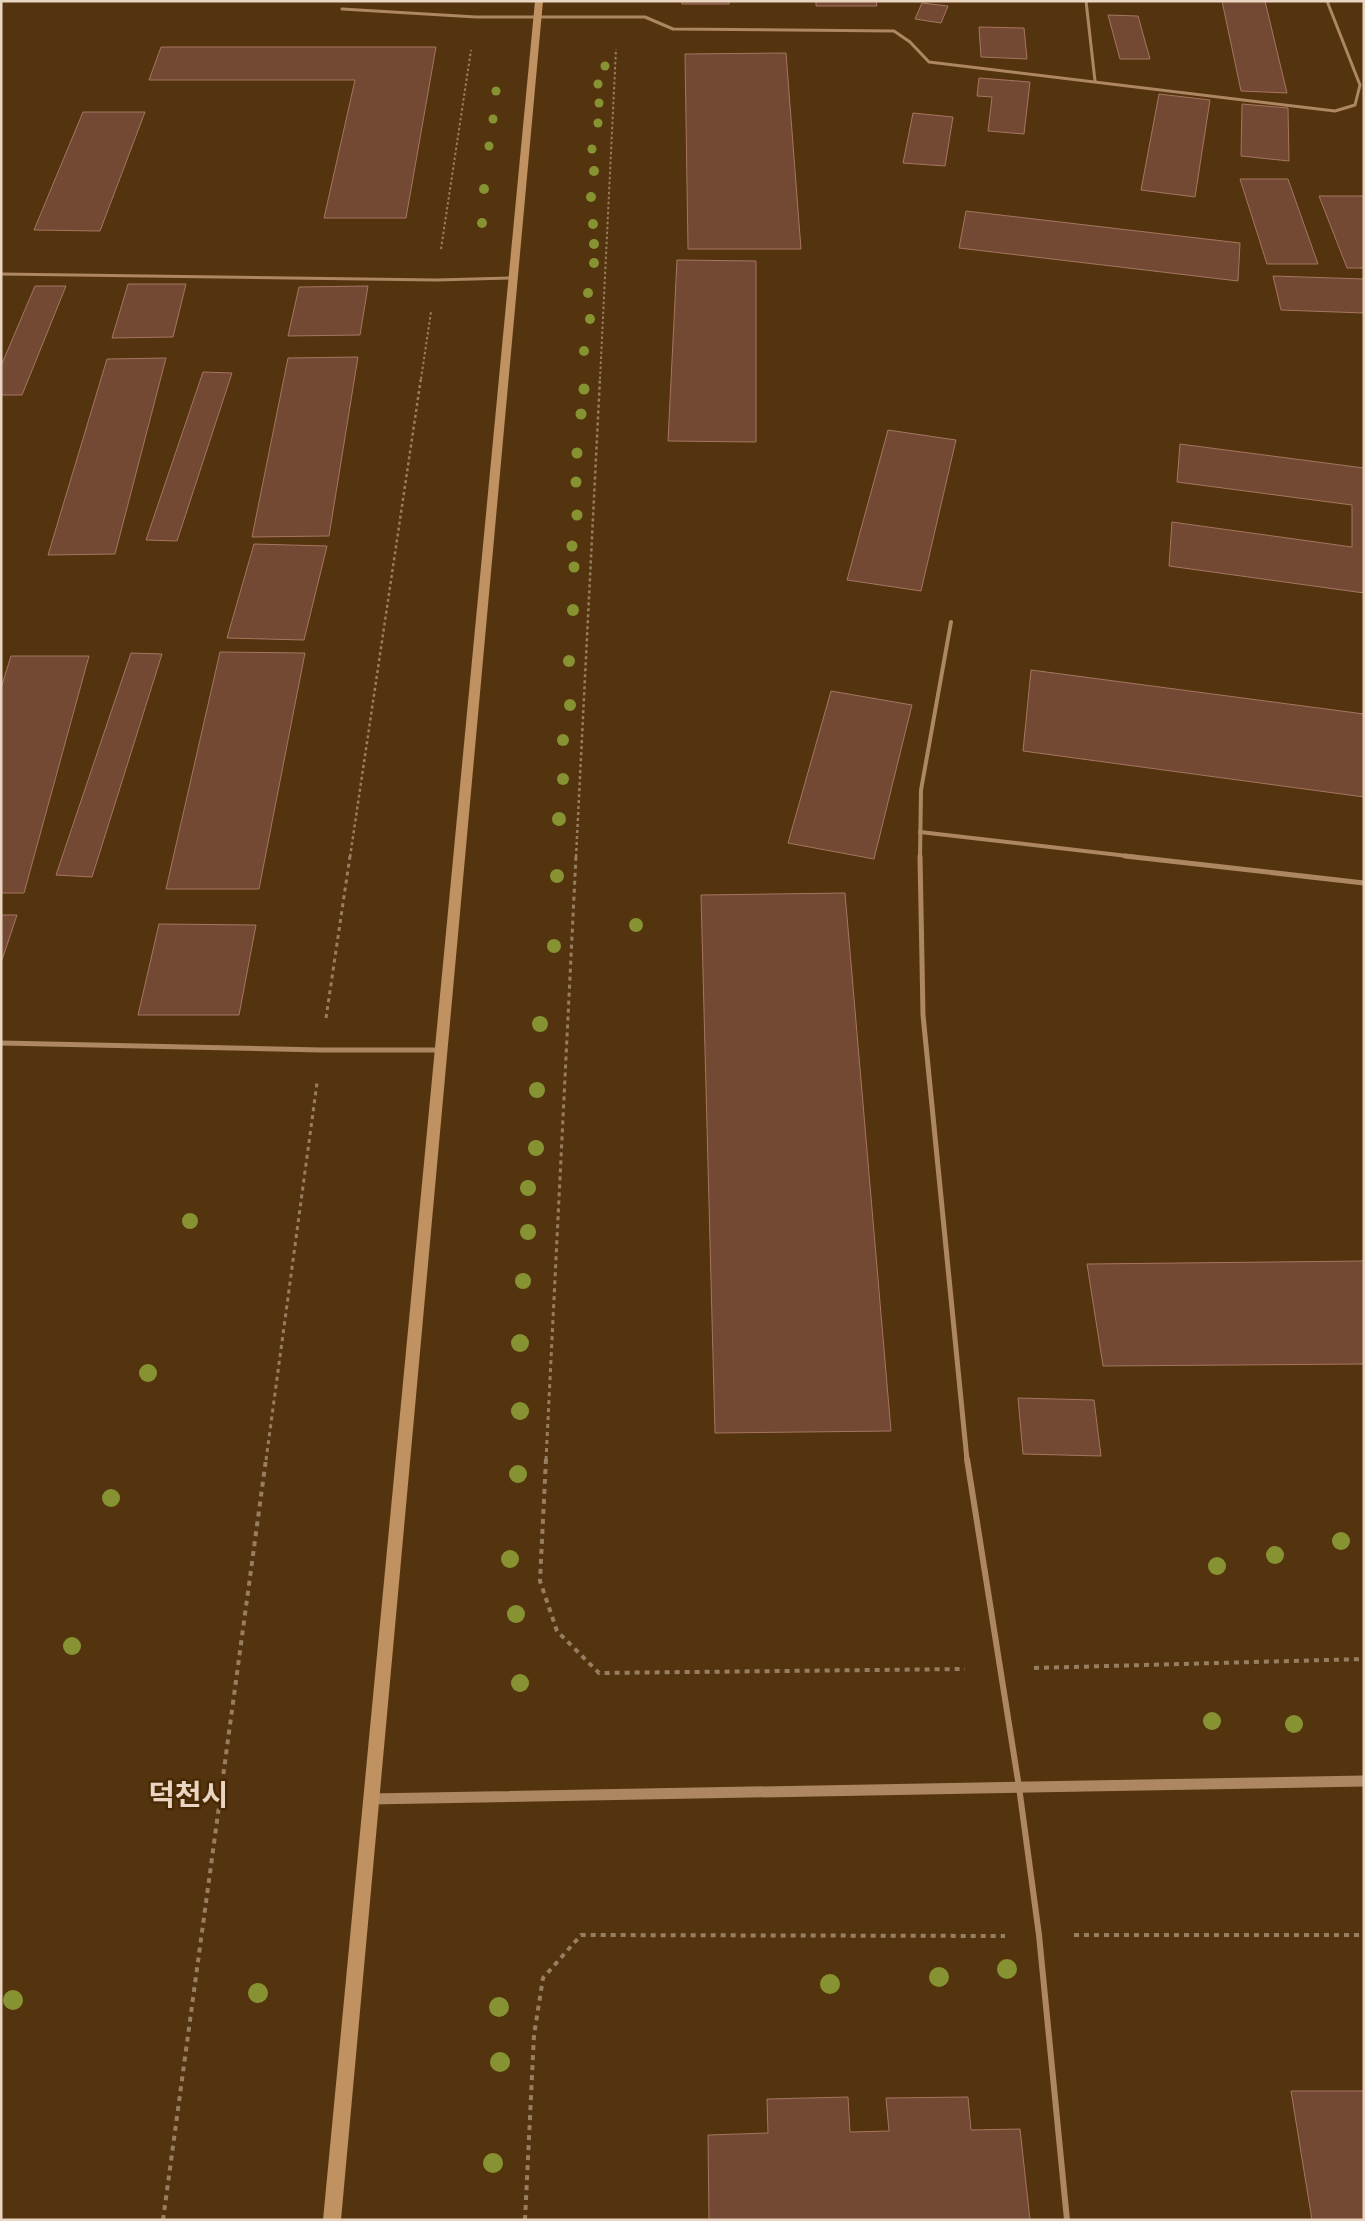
<svg xmlns="http://www.w3.org/2000/svg" width="1365" height="2221" viewBox="0 0 1365 2221" font-family="'Noto Sans','Noto Sans KR',sans-serif">
  <rect width="100%" height="100%" fill="#54340f"/>
  <!-- building -->
  <g fill="#744934" stroke="#a57560">
    <rect x="682" y="1" width="47" height="3"/>
    <path d="M816,1H876L877,6H816Z"/>
    <path d="M1222,1H1265L1287,93L1241,91Z"/>
    <path d="M922,3L948,6L941,23L915,19Z"/>
    <path d="M1108,15L1138,16L1150,59H1120Z"/>
    <path d="M979,27L1024,28L1027,59L981,57Z"/>
    <path d="M161,47H436L406,218H324L355,80H149Z"/>
    <path d="M786,53L801,249H688L685,54Z"/>
    <path d="M979,78L1030,82L1024,134L988,131L992,97L977,96Z"/>
    <path d="M1159,94L1210,100L1195,197L1141,190Z"/>
    <path d="M1242,104L1288,108L1289,161L1241,156Z"/>
    <path d="M83,112H145L100,231L34,230Z"/>
    <path d="M913,113L953,117L945,166L903,163Z"/>
    <path d="M1240,179H1288L1318,264H1267Z"/>
    <path d="M1319,196H1364V268H1347Z"/>
    <path d="M966,211L1240,243L1238,281L959,248Z"/>
    <path d="M677,260L756,261V442L668,441Z"/>
    <path d="M1273,276L1364,279V313L1281,310Z"/>
    <path d="M128,284H186L173,337L112,338Z"/>
    <path d="M35,286H66L22,395H1V366Z"/>
    <path d="M368,286L360,335L288,336L299,287Z"/>
    <path d="M358,357L329,536L252,537L288,358Z"/>
    <path d="M166,358L115,554L48,555L107,359Z"/>
    <path d="M203,372L232,373L177,541L146,540Z"/>
    <path d="M888,430L956,440L921,591L847,580Z"/>
    <path d="M1180,444L1364,468V593L1169,566L1172,522L1352,547V505L1177,482Z"/>
    <path d="M254,544L327,546L304,640L227,638Z"/>
    <path d="M220,652L305,653L259,889H166Z"/>
    <path d="M131,653L162,654L92,877L56,875Z"/>
    <path d="M11,656H89L24,893H1V688Z"/>
    <path d="M1031,670L1364,714V797L1023,751Z"/>
    <path d="M831,691L912,705L874,859L788,843Z"/>
    <path d="M845,893L891,1431L715,1433L701,895Z"/>
    <path d="M1,915H17L1,963Z"/>
    <path d="M159,924L256,925L239,1015H138Z"/>
    <path d="M1364,1261V1364L1103,1366L1087,1264Z"/>
    <path d="M1018,1398L1094,1400L1101,1456L1023,1454Z"/>
    <path d="M1291,2091H1364V2220H1312Z"/>
    <path d="M848,2097L850,2132L889,2131L886,2098L968,2097L971,2130L1020,2129L1030,2220H709L708,2135L768,2133L767,2099Z"/>
  </g>
  <g fill="none" stroke-linecap="round" stroke-linejoin="round">
    <!-- path-far3 -->
    <g stroke="#987e61" stroke-width="2" stroke-dasharray="2.5 2.5" stroke-linecap="butt">
      <path d="M441,249L471,50"/>
      <path d="M421,379L431,312"/>
      <path d="M600,379L616,49"/>
    </g>
    <!-- path-far2 -->
    <g stroke="#987e61" stroke-width="2.5" stroke-dasharray="3 3" stroke-linecap="butt">
      <path d="M350,857L421,378"/>
      <path d="M576,857L600,378"/>
    </g>
    <!-- path-far1 -->
    <g stroke="#987e61" stroke-width="3" stroke-dasharray="4 4" stroke-linecap="butt">
      <path d="M326,1018L350,856"/>
      <path d="M266,1460L317,1083"/>
      <path d="M546,1460L576,856"/>
    </g>
    <!-- path -->
    <g stroke="#987e61" stroke-width="4" stroke-dasharray="5 5" stroke-linecap="butt">
      <path d="M546,1459L540,1581L557,1631L599,1673L965,1669"/>
      <path d="M1034,1668L1364,1659"/>
      <path d="M1074,1935H1364"/>
      <path d="M163,2220L266,1459"/>
      <path d="M525,2220L534,2035L543,1978L581,1935L1005,1936"/>
    </g>
    <!-- minor-far3 -->
    <g stroke="#ac8762" stroke-width="3">
      <path d="M1086,1L1095,81"/>
      <path d="M342,9L476,17H645L673,29L894,31L910,42L929,62L1335,111L1355,105L1360,85L1327,1"/>
      <path d="M1,274L436,280L513,278"/>
    </g>
    <!-- minor-far2 -->
    <g stroke="#ac8762" stroke-width="4">
      <path d="M920,832L1136,857"/>
      <path d="M920,857L921,790L951,622"/>
    </g>
    <!-- minor-far1 -->
    <g stroke="#ac8762" stroke-width="5">
      <path d="M920,856L923,1015L967,1460"/>
      <path d="M1125,856L1364,883"/>
      <path d="M1,1043L321,1050H441"/>
    </g>
    <!-- minor -->
    <path stroke="#ac8762" stroke-width="6" d="M967,1459L1019,1787L1039,1935L1067,2220"/>
    <!-- tertiary -->
    <path stroke="#ac8762" stroke-width="11" d="M370,1799L1364,1781"/>
    <!-- primary -->
    <path fill="#c09161" fill-rule="evenodd" d="M535,1H543L341,2220H323Z"/>
  </g>
  <!-- trees -->
  <g fill="#879332">
    <circle cx="605" cy="66" r="4.5"/>
    <circle cx="598" cy="84" r="4.5"/>
    <circle cx="496" cy="91" r="4.5"/>
    <circle cx="599" cy="103" r="4.5"/>
    <circle cx="493" cy="119" r="4.5"/>
    <circle cx="598" cy="123" r="4.5"/>
    <circle cx="489" cy="146" r="4.5"/>
    <circle cx="592" cy="149" r="4.5"/>
    <circle cx="594" cy="171" r="5"/>
    <circle cx="484" cy="189" r="5"/>
    <circle cx="591" cy="197" r="5"/>
    <circle cx="482" cy="223" r="5"/>
    <circle cx="593" cy="224" r="5"/>
    <circle cx="594" cy="244" r="5"/>
    <circle cx="594" cy="263" r="5"/>
    <circle cx="588" cy="293" r="5"/>
    <circle cx="590" cy="319" r="5"/>
    <circle cx="584" cy="351" r="5"/>
    <circle cx="584" cy="389" r="5.5"/>
    <circle cx="581" cy="414" r="5.5"/>
    <circle cx="577" cy="453" r="5.5"/>
    <circle cx="576" cy="482" r="5.5"/>
    <circle cx="577" cy="515" r="5.5"/>
    <circle cx="572" cy="546" r="5.5"/>
    <circle cx="574" cy="567" r="5.5"/>
    <circle cx="573" cy="610" r="6"/>
    <circle cx="569" cy="661" r="6"/>
    <circle cx="570" cy="705" r="6"/>
    <circle cx="563" cy="740" r="6"/>
    <circle cx="563" cy="779" r="6"/>
    <circle cx="559" cy="819" r="7"/>
    <circle cx="557" cy="876" r="7"/>
    <circle cx="636" cy="925" r="7"/>
    <circle cx="554" cy="946" r="7"/>
    <circle cx="540" cy="1024" r="8"/>
    <circle cx="537" cy="1090" r="8"/>
    <circle cx="536" cy="1148" r="8"/>
    <circle cx="528" cy="1188" r="8"/>
    <circle cx="190" cy="1221" r="8"/>
    <circle cx="528" cy="1232" r="8"/>
    <circle cx="523" cy="1281" r="8"/>
    <circle cx="520" cy="1343" r="9"/>
    <circle cx="148" cy="1373" r="9"/>
    <circle cx="520" cy="1411" r="9"/>
    <circle cx="518" cy="1474" r="9"/>
    <circle cx="111" cy="1498" r="9"/>
    <circle cx="1341" cy="1541" r="9"/>
    <circle cx="1275" cy="1555" r="9"/>
    <circle cx="510" cy="1559" r="9"/>
    <circle cx="1217" cy="1566" r="9"/>
    <circle cx="516" cy="1614" r="9"/>
    <circle cx="72" cy="1646" r="9"/>
    <circle cx="520" cy="1683" r="9"/>
    <circle cx="1212" cy="1721" r="9"/>
    <circle cx="1294" cy="1724" r="9"/>
    <circle cx="1007" cy="1969" r="10"/>
    <circle cx="939" cy="1977" r="10"/>
    <circle cx="830" cy="1984" r="10"/>
    <circle cx="258" cy="1993" r="10"/>
    <circle cx="13" cy="2000" r="10"/>
    <circle cx="499" cy="2007" r="10"/>
    <circle cx="500" cy="2062" r="10"/>
    <circle cx="493" cy="2163" r="10"/>
  </g>
  <g text-anchor="middle" stroke-width="5" stroke-linejoin="round" paint-order="stroke">
    <!-- near-town labels -->
    <g font-size="29" font-weight="bold" fill="#e9d5c2" stroke="#482903">
      <text x="188" y="1805">덕천시</text>
    </g>
  </g>
  <!-- border -->
  <rect width="1365" height="2221" fill="none" stroke="#e9d5c2" stroke-width="5"/>
</svg>
